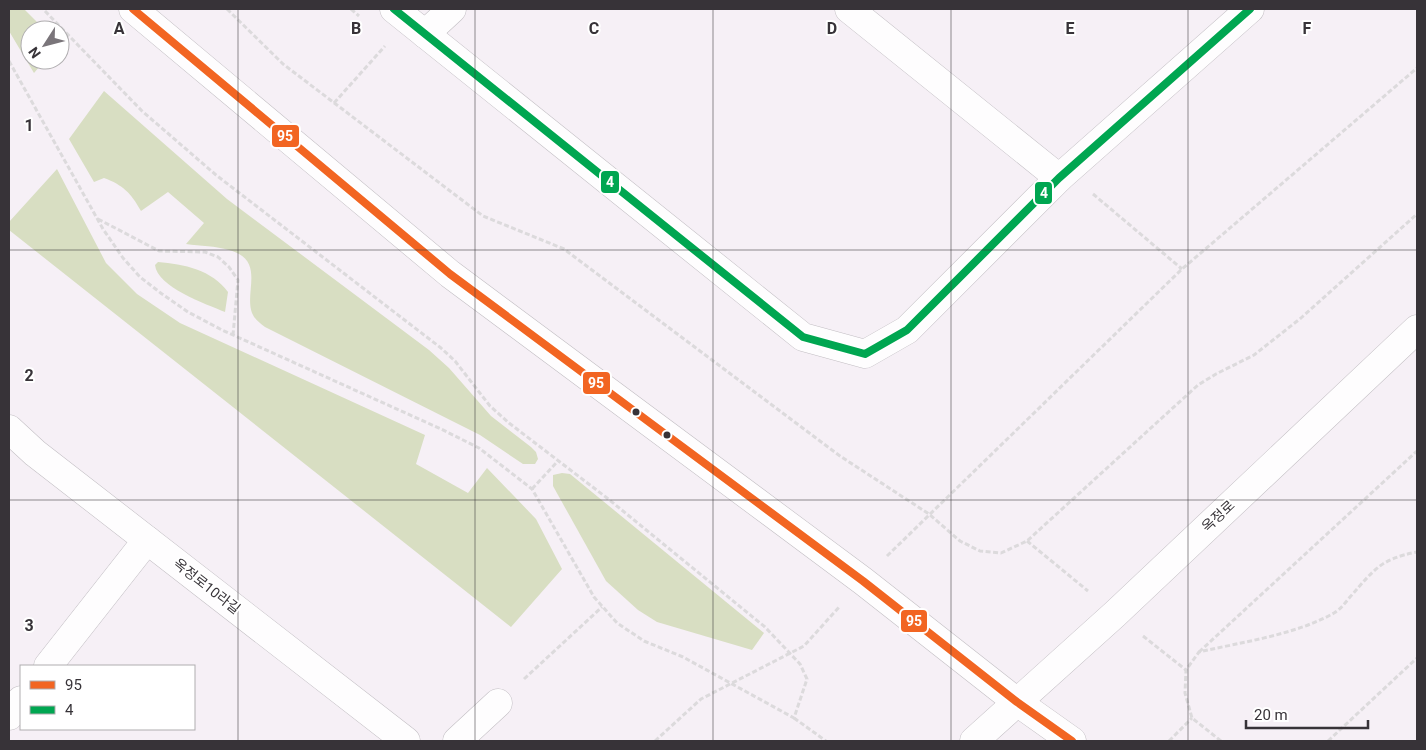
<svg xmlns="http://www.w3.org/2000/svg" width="1426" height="750" viewBox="0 0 1426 750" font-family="Roboto,'Noto Sans KR',sans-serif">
  <rect width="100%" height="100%" fill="#f6f0f6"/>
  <!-- green -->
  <g fill="#d8dec2">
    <path d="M9,9H24L45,30H30V60H45L34,73L9,31Z"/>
    <path d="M104,91L227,199L429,350L449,368L491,416L531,447L536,452L538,459L535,464H523L480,435L265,327C260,323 255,320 252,313C244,292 266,260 229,250C216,246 200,246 186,244L204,223L168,192L141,211C131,193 123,185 104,178L94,182L69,139Z"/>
    <path d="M57,169L106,263L137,294L180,323L425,435L416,464L468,493L487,468L536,519L562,569L511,627L9,230V222Z"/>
    <path d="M158,262C184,264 212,270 228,292L225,312C206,304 157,287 155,265Z"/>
    <path d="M562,473L570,474L764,633L752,650L657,622L638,610L606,581L553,486V475Z"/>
  </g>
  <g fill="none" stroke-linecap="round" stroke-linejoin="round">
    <!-- street casing -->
    <g stroke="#c2bec3" stroke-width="29">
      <g id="street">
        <path d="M394,9L803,337L865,354L907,330L1059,178L1250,9"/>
        <path d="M849,9L1059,178"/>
        <path d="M425,34L452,9"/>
        <path d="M9,429L35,453L406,741"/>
        <path d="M48,666L147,540"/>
        <path d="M9,716L21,700"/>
        <path d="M457,741L498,703"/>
      </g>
    </g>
    <!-- secondary casing -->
    <g stroke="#c2bec3" stroke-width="29">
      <g id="secondary">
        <path d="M133,9L450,274L863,581L1017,702L1072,741"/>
        <path d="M974,741L1115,614L1417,329"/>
      </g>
    </g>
    <!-- path -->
    <g stroke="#dcdadc" stroke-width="3" stroke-dasharray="5 2.5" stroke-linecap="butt">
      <path d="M227,9L283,64L483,216L564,249L840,456L929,514L960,541L980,551L1001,553L1027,541L1198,385L1216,374L1254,355L1301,318L1417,214"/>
      <path d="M351,9L359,16"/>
      <path d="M9,61L103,229L123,258L140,277L162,294L188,312L222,330L441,429L479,448L532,489L594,597L617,623L644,641L683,657L794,718L807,679L800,664L765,627L607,498L509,423L490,406L455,361L441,348L216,175L142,111L43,9"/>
      <path d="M334,103L385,46"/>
      <path d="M1093,194L1182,269"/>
      <path d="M98,219L159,251L205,252L218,257L229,267L238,280L233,335"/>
      <path d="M532,489L558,461"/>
      <path d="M1027,541L1088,591"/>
      <path d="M887,556L1182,269L1417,68"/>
      <path d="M1143,636L1186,670"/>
      <path d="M1199,652L1417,451"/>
      <path d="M524,679L602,607"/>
      <path d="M794,718L826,741"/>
      <path d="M655,741L701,699L804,646L840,606"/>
      <path d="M1169,741L1192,718"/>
      <path d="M1221,741L1192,718L1185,693L1186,670L1199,652C1242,642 1295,635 1334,613C1340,610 1345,603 1350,597C1374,570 1380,559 1417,552"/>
      <path d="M1328,741L1417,658"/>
    </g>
    <!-- street -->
    <use href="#street" stroke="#fefdfe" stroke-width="28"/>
    <!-- secondary -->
    <use href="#secondary" stroke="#fefdfe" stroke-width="28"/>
    <!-- bus-1 casing -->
    <g stroke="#fff" stroke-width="11">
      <path id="bus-1" d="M133,9L450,274L863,581L1017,702L1072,741"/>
    </g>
    <!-- bus-2 casing -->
    <g stroke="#fff" stroke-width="11">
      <path id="bus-2" d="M394,9L803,337L865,354L907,330L1059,178L1250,9"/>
    </g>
    <!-- bus-1 -->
    <use href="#bus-1" stroke="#f26522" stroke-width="8"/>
    <!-- bus-2 -->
    <use href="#bus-2" stroke="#00a651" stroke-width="8"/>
  </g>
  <!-- grid -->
  <path fill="none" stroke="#373338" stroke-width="1" stroke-opacity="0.55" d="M238,9V741M475,9V741M713,9V741M951,9V741M1188,9V741M9,250H1417M9,500H1417"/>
  <!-- markers -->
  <g fill="#373338" stroke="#fff" stroke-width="2">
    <circle cx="636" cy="412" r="4.5"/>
    <circle cx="667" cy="435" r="4.5"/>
  </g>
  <g text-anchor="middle" stroke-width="4" stroke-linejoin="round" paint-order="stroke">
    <!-- street labels -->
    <g font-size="14" fill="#373338" stroke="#fff">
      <text transform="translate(1218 516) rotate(-43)" y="5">옥정로</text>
      <text transform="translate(207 586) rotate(38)" y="5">옥정로10라길</text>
    </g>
  </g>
  <g font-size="16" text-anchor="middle" font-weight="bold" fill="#373338" stroke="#fff" stroke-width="4" stroke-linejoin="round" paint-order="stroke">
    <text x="119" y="34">A</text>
    <text x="356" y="34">B</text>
    <text x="594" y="34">C</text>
    <text x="832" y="34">D</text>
    <text x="1070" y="34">E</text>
    <text x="1307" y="34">F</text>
    <text x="29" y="131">1</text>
    <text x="29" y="381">2</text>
    <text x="29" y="631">3</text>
  </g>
  <g stroke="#fff" stroke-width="2">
    <rect x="271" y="124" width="29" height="24" rx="5" fill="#f26522"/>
    <rect x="600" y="170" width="20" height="24" rx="5" fill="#00a651"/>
    <rect x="1034" y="181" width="19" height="24" rx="5" fill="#00a651"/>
    <rect x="582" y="371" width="29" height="24" rx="5" fill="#f26522"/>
    <rect x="900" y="609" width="28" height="24" rx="5" fill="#f26522"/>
  </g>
  <g font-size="14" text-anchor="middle" font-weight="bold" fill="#fff">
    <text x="285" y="141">95</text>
    <text x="610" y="187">4</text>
    <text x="1044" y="198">4</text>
    <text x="596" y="388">95</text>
    <text x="914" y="626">95</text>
  </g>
  <!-- border -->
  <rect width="1426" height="750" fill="none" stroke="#373338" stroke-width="20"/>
  <!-- legend -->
  <rect x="20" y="665" width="175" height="65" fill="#ffffff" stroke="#afadaf"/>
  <rect x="30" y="681" width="25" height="8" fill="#f26522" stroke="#afadaf"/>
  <text x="65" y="690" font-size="15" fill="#373338">95</text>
  <rect x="30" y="706" width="25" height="8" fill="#00a651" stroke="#afadaf"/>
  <text x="65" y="715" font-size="15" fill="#373338">4</text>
  <!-- north arrow -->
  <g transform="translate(45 45) rotate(234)"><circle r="24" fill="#ffffff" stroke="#afadaf"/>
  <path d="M0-4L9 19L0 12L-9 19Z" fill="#7a757a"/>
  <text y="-8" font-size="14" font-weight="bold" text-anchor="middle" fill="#373338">N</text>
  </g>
  <!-- scale -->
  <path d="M1246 720v8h122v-8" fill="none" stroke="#373338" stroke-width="2.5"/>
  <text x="1254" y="720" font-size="15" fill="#373338" stroke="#ffffff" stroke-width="4" paint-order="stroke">20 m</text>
</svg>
